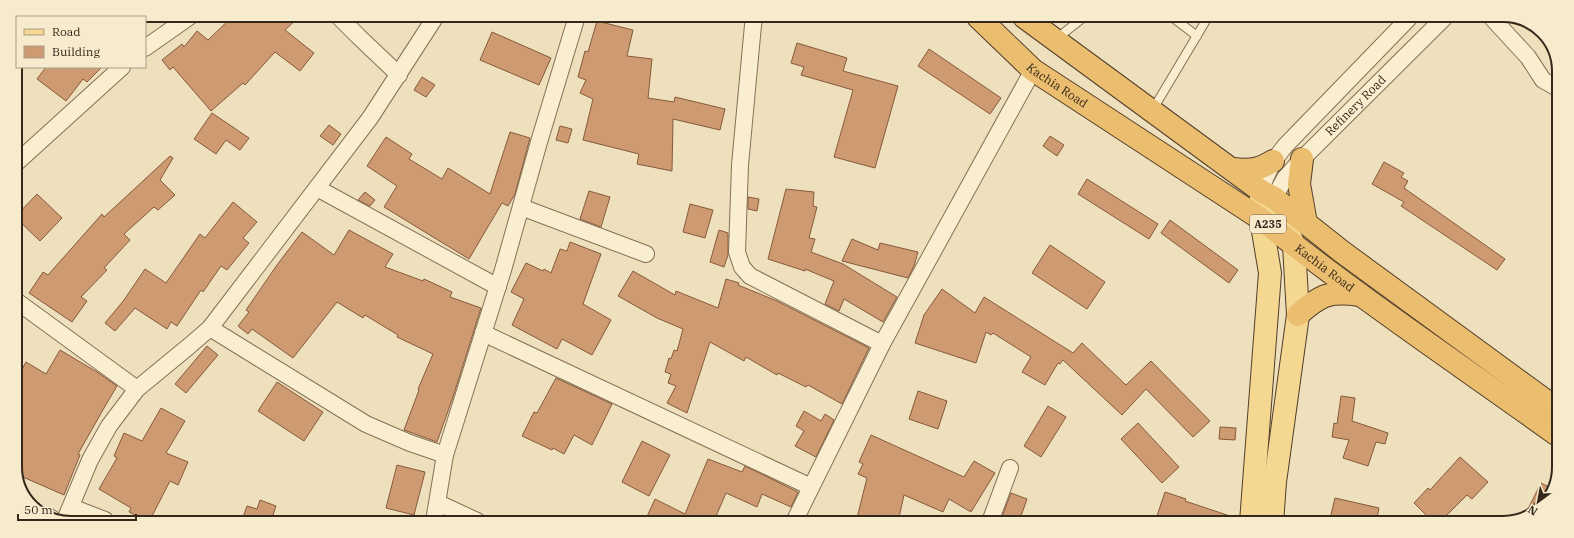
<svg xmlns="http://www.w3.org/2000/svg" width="1574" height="538" viewBox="0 0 1574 538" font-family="'IBM Plex Serif',serif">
  <rect width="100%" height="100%" fill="#eee0bc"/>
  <!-- building -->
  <g fill="#ce9a71" stroke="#865a3b">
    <path d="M234,15H301L285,30L314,53L300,71L275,52L245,85L243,83L211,111L173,67L170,70L162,60L182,44L184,47L197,31L208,40Z"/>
    <path d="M597,21L633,30L627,56L652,59L648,98L674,102L675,97L725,109L720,130L673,119L672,171L637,164L639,154L583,140L593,99L580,93L586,80L578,77L585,51L588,52Z"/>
    <path d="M492,32L551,58L539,85L480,60Z"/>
    <path d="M797,43L847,58L843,71L898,86L875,168L834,157L853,90L801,75L804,67L791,63Z"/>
    <path d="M929,49L1001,98L990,114L918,66Z"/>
    <path d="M46,67H102L87,82L83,79L66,101L37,79Z"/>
    <path d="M422,77L435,85L426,97L414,90Z"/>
    <path d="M212,113L249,138L240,150L226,140L216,154L194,139Z"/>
    <path d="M329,125L341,134L333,145L320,136Z"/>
    <path d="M560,126L572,129L568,143L556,140Z"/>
    <path d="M510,132L530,138L515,194L508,206L502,203L469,259L384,207L397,186L367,166L386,137L412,154L409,159L442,179L448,168L490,194Z"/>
    <path d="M1050,136L1064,145L1057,156L1043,146Z"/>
    <path d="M170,156L173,158L160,180L175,195L158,210L154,207L124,234L130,240L104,268L107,270L81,297L87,301L72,322L29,293L43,272L48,275L102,214L104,217Z"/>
    <path d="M1384,162L1404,173L1401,177L1408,181L1404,188L1505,259L1497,270L1401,206L1404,202L1372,184Z"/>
    <path d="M1087,179L1158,224L1149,239L1078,194Z"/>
    <path d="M786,189L814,192L813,206L817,207L809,238L815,239L811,252L843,264L897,297L883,322L844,299L839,311L825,304L834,281L805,269V271L768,259Z"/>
    <path d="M589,191L610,197L601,227L580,219Z"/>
    <path d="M365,192L375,200L370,206L358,200Z"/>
    <path d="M37,194L62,218L40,241L15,217Z"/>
    <path d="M748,197L759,199L757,211L748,209Z"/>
    <path d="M233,202L257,222L243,238L249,243L227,270L221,266L203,292L201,290L177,326L171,322L167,329L135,308L115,331L105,323L124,300L145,269L166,283L200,234L205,238Z"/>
    <path d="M690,204L713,210L705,238L683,232Z"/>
    <path d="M1170,220L1238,270L1229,283L1161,233Z"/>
    <path d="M349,230L393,254L385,267L423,281L424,279L452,292L450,297L481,308L453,397L437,442L404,430L419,390L418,389L433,354L397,337L398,335L365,315L363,318L337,302L293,358L252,329L248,334L238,326L249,312L246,310L277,265L302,232L334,255Z"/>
    <path d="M719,230L728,233V255L724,267L710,262Z"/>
    <path d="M852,239L878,250L880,243L918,252L914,266L908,278L842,261Z"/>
    <path d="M570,242L601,254L583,304L611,320L592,355L562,339L557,349L512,325L524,299L511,292L526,263L543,271L544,269L551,273L560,249L567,251Z"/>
    <path d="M1050,245L1105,282L1087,309L1032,273Z"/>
    <path d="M633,271L675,295L676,291L718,308L726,279L739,283L738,285L777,301L869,348L842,404L808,385L806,387L778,373L777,375L746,357L744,361L710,342L687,413L667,403L676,386L668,383L671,374L665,372L669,358L671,359L674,350L677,351L683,329L657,318L618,296Z"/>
    <path d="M942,289L975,313L984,297L1073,353L1082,343L1126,385L1151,361L1210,421L1193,437L1146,389L1122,415L1063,360L1060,364L1058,363L1045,385L1022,372L1031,357L993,333L991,335L986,332L976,363L915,343L924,315Z"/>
    <path d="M207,346L218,355L186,393L175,384Z"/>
    <path d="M60,350L97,372L117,386L104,408L78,454L80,455L64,495L16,474L15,471V367L21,371L26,362L46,374Z"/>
    <path d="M556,378L612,404L592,445L574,435L564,454L553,448L552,450L522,436L534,412L537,413Z"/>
    <path d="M277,382L323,412L304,441L258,411Z"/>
    <path d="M918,391L947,401L938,429L909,419Z"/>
    <path d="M1341,396L1355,398L1352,421L1388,433L1385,444L1376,442L1368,466L1343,458L1349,440L1332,437L1334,423L1337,424Z"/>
    <path d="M1048,406L1066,417L1041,457L1024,446Z"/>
    <path d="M161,408L185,421L166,453L188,462L178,485L170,481L150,520H145L129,512L131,508L99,489L117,458L114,456L124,433L142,441Z"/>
    <path d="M804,411L821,421L825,414L834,420L816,457L795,446L804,431L796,426Z"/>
    <path d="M1138,423L1179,467L1162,483L1121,439Z"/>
    <path d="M1220,427L1236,428L1235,440L1219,439Z"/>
    <path d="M871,435L964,477L974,461L995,473L971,512L949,499L943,512L904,495L898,522H856L867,478L858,474L863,464L859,462Z"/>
    <path d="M642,441L670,455L649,496L622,482Z"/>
    <path d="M1460,457L1488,482L1472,499L1467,495L1439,523H1434L1414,503L1428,488L1430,490Z"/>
    <path d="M708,459L742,472L745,466L798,492L791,507L762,494L757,507L726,493L714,521H645L655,499L685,514Z"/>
    <path d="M397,465L425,472L414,515L386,508Z"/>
    <path d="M1541,483L1553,489L1537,511L1525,515Z"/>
    <path d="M1165,492L1186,499L1185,501L1239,519V522H1155Z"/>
    <path d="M1011,493L1027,499L1019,522H1000Z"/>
    <path d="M1335,498L1379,508L1376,523H1329Z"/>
    <path d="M260,500L276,506L273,515L284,519L283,521L242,520L247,506L257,509Z"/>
  </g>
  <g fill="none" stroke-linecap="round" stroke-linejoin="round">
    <!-- service casing -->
    <g stroke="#867055" stroke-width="10">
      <g id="service">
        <path d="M1172,17L1197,36"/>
        <path d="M1056,39L1084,17"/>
        <path d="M1152,111L1208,17"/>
      </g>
    </g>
    <!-- minor casing -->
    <g stroke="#867055" stroke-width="18">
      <g id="minor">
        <path d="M94,15L96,17"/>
        <path d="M338,16L358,36L399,75"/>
        <path d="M755,16L753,25L740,165L737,252L742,267L750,276L882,344"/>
        <path d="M1492,18L1528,57L1543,80L1559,89"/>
        <path d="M145,48L192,15"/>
        <path d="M15,164L122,67"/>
        <path d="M317,188L498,287"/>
        <path d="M1261,191C1266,173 1273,161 1285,146L1409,18"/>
        <path id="s1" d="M1274,198L1285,178L1302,159L1444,18"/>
        <path d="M521,207L646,254"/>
        <path d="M15,300L137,389"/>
        <path d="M210,328L366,424L410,443L445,455"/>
        <path d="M483,333L811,487"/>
        <path d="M438,503L477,521"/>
        <path d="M71,507L105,520"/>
        <path d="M48,516L54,520"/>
        <path d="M65,520L90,460L109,426L137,389L188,347L210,328L370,118L436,16"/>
        <path d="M434,521L445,455L503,270L539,142L577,16"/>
        <path d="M794,522L882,344L1033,70"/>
        <path d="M990,522L1010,468"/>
      </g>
    </g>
    <!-- primary casing -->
    <g stroke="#533e2a" stroke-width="24">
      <g id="primary">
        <path d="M1251,522L1270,273L1261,219V191"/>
        <path d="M1272,523L1275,482L1298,315L1294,245L1274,198"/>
      </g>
    </g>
    <!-- trunk casing -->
    <g stroke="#533e2a" stroke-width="24">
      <g id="trunk">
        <path id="s2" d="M978,17L1033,70L1261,219C1356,295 1457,363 1556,434"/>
        <path d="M1024,17L1261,191L1274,198L1341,251L1557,409"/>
        <path d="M1302,159L1299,184L1306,223"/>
        <path d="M1232,169C1251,171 1258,170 1273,161"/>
        <path d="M1298,315C1321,294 1330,291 1360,295"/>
      </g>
    </g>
    <!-- service -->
    <use href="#service" stroke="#f9eecf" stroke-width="8"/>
    <!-- minor -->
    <use href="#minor" stroke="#f9eecf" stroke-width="16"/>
    <!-- primary -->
    <use href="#primary" stroke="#f4d892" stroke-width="22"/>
    <!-- trunk -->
    <use href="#trunk" stroke="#ebbd6e" stroke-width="22"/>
  </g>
  <g text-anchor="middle" stroke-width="3.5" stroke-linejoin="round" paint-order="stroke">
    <!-- shield labels -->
    <rect fill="#f6ebcc" stroke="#6f6250" stroke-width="1" x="1250" y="215" width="36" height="18" rx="3"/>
    <g font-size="11" font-weight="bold" fill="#35281b">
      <text x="1268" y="228">A235</text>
    </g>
    <!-- street labels -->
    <g font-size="12" fill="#35281b" stroke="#f6ebcc">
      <text dy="4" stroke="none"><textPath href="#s2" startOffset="105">Kachia Road</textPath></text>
      <text dy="4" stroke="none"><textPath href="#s1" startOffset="124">Refinery Road</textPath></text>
      <text dy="4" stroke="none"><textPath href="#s2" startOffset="429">Kachia Road</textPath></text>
    </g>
  </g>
  <!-- crop -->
  <path d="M0 0H1574V538H0ZM71 22H1503A49 49 0 0 1 1552 71V467A49 49 0 0 1 1503 516H71A49 49 0 0 1 22 467V71A49 49 0 0 1 71 22Z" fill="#f6ebcc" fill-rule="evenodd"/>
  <path fill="none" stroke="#35281b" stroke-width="2" d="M71 22H1503A49 49 0 0 1 1552 71V467A49 49 0 0 1 1503 516H71A49 49 0 0 1 22 467V71A49 49 0 0 1 71 22Z"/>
  <!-- legend -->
  <rect x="16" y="16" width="130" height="52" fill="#f6ebcc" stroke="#a99d85"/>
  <rect x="24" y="29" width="20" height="6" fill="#f4d892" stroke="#a99d85"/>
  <text x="52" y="36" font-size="12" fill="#35281b">Road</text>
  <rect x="24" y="46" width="20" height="12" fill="#ce9a71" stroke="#a99d85"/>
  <text x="52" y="56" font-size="12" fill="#35281b">Building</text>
  <!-- north arrow -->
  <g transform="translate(1538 502) rotate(212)" stroke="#f6ebcc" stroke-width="3" paint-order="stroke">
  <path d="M0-3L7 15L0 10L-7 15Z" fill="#35281b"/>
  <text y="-6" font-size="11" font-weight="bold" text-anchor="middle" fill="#35281b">N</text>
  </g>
  <!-- scale -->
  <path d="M18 514v6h118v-6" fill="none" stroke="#35281b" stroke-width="2"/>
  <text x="24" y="514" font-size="12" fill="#35281b" stroke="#f6ebcc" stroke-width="3" paint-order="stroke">50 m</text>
</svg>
